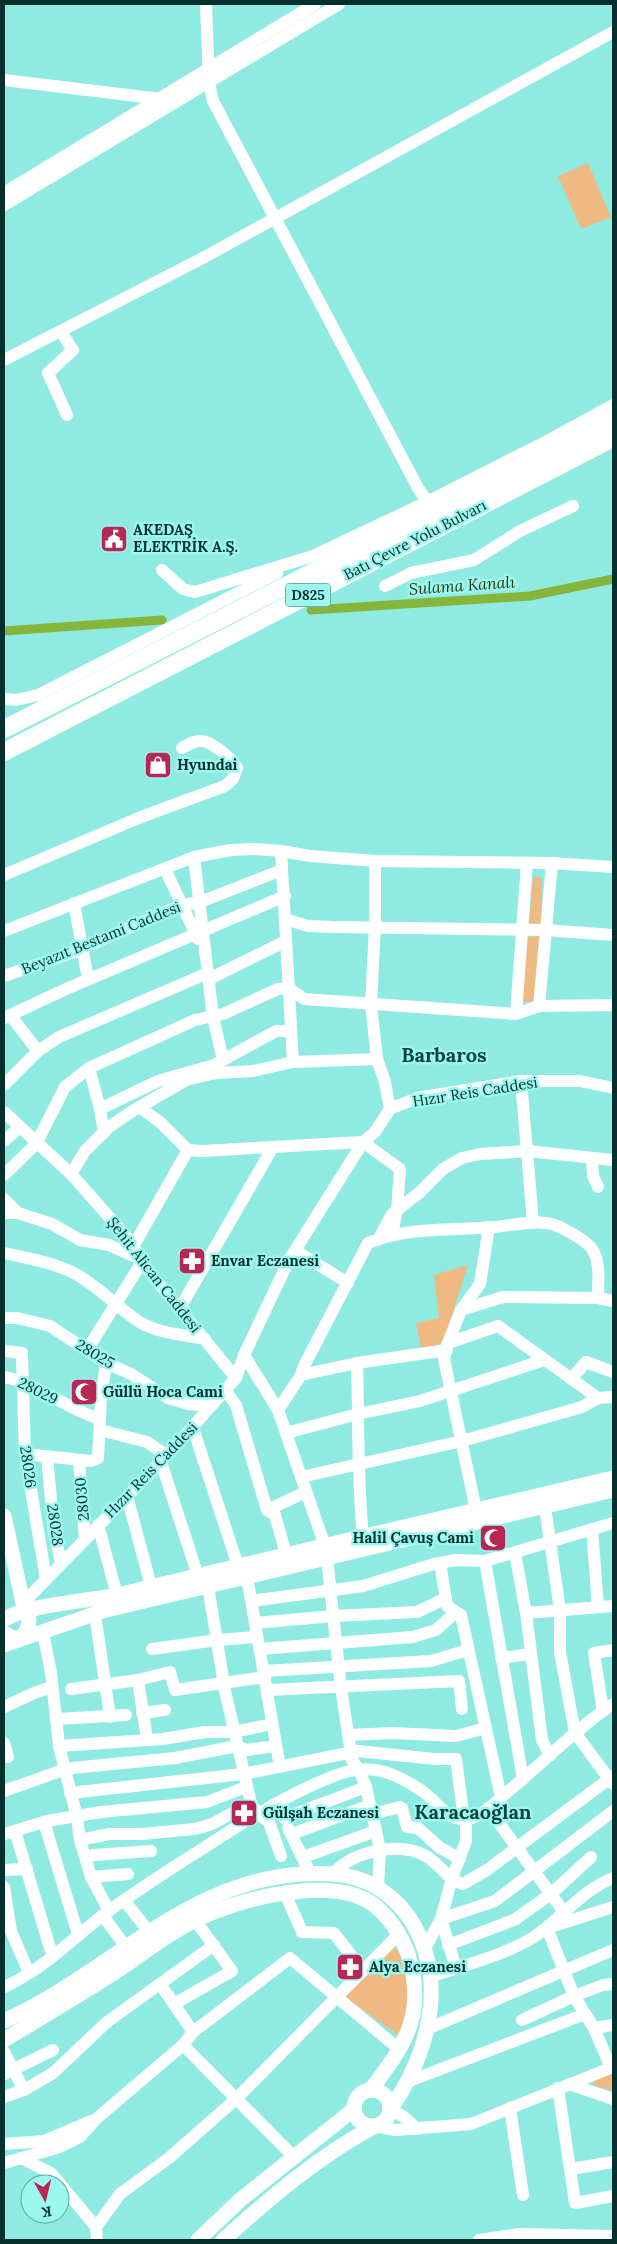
<svg xmlns="http://www.w3.org/2000/svg" width="617" height="2244" viewBox="0 0 617 2244" font-family="Lora,serif">
  <rect width="100%" height="100%" fill="#8feae2"/>
  <!-- green -->
  <g fill="#efba81">
    <path d="M588,163L611,217L581,229L558,176Z"/>
    <path d="M533,877L542,878L541,926L529,925Z"/>
    <path d="M540,936L537,1001L523,1002L526,937Z"/>
    <path d="M468,1265L445,1337L437,1346L422,1353L416,1323L439,1318L434,1275Z"/>
    <path d="M394,1947C397,1951 402,1956 403,1961C408,1980 412,2020 398,2035L345,1997Z"/>
    <path d="M613,2072V2091L593,2085L594,2080Z"/>
  </g>
  <g fill="none" stroke-linecap="round" stroke-linejoin="round">
    <!-- canal -->
    <g stroke="#85b53b" stroke-width="9">
      <path d="M311,610L530,596L613,579"/>
      <path d="M4,631L162,620"/>
    </g>
    <!-- minor -->
    <g stroke="#fff" stroke-width="12">
      <path d="M206,4L209,83L213,101L418,488C425,499 432,508 447,505"/>
      <path d="M4,80L161,99"/>
      <path d="M4,193L315,4"/>
      <path d="M4,205L339,4"/>
      <path d="M61,332L73,350L48,373L67,415"/>
      <path d="M4,360L201,259L613,32"/>
      <path d="M162,570L183,589L195,592L313,556L427,502L549,440L613,405"/>
      <path d="M385,586L411,573L474,560L520,531L573,506"/>
      <path d="M4,699L16,700L38,695L277,573"/>
      <path d="M281,851L293,1062"/>
      <path d="M194,857L213,1017L223,1060"/>
      <path d="M375,861V927L371,1004L377,1059"/>
      <path d="M165,869L198,939"/>
      <path d="M4,875L141,817L225,786L233,779L237,768C232,759 212,741 201,741C194,741 189,744 182,748"/>
      <path d="M74,903L88,979"/>
      <path d="M285,919L308,926L334,927L545,930L613,935"/>
      <path d="M4,931L194,857L231,850L255,849L281,851L310,856L375,861L552,863L613,867"/>
      <path d="M4,976L74,952L181,905L200,902L282,870"/>
      <path d="M209,979L286,941"/>
      <path d="M539,1006L552,863"/>
      <path d="M516,1014L527,863"/>
      <path d="M10,1015L38,1051"/>
      <path d="M4,1018L66,989L285,896"/>
      <path d="M89,1068L100,1109L104,1133"/>
      <path d="M521,1081L533,1222"/>
      <path d="M4,1085L38,1051L59,1037L208,973"/>
      <path d="M139,1107L161,1123L188,1150L202,1151L363,1142L400,1169L397,1210L392,1234"/>
      <path d="M100,1109L158,1081L214,1065L276,1031H290"/>
      <path d="M4,1112L71,1174L134,1245L138,1258L236,1378"/>
      <path d="M4,1141L19,1128"/>
      <path d="M592,1159L593,1176L598,1187"/>
      <path d="M71,1174L85,1151L109,1127L131,1112L186,1080L216,1073L253,1071L293,1062L377,1059L385,1082L390,1109"/>
      <path d="M4,1175L36,1144L65,1087L89,1068L195,1020L223,1014L278,989L289,988L304,999L516,1014L539,1006L613,1005"/>
      <path d="M4,1199L18,1213"/>
      <path d="M4,1213H18L52,1224L80,1240L109,1245L138,1258"/>
      <path d="M378,1240L392,1214L419,1193L443,1169L462,1158L480,1154L528,1151L613,1160"/>
      <path d="M134,1245L188,1150"/>
      <path d="M296,1251L348,1283"/>
      <path d="M4,1253C27,1258 52,1262 74,1273C98,1286 116,1306 138,1321C156,1333 184,1335 205,1339"/>
      <path d="M180,1308L273,1147"/>
      <path d="M461,1310L503,1297L598,1298L613,1301"/>
      <path d="M4,1318H17L50,1326L106,1363L131,1374L168,1398L188,1404L211,1406"/>
      <path d="M448,1343L498,1326L598,1398"/>
      <path d="M87,1350L142,1262"/>
      <path d="M4,1351L22,1353L25,1454L46,1579"/>
      <path d="M244,1355L278,1410L325,1546"/>
      <path d="M357,1363C359,1421 357,1479 363,1537"/>
      <path d="M301,1375L357,1363L447,1350"/>
      <path d="M4,1377C38,1383 66,1409 100,1419"/>
      <path d="M571,1379L586,1362L613,1372"/>
      <path d="M225,1390L236,1405L267,1510L275,1515L286,1554"/>
      <path d="M278,1410L301,1375L304,1366L368,1243C410,1226 452,1231 496,1227C513,1225 529,1221 546,1223C556,1223 586,1240 592,1249C601,1262 598,1283 598,1298"/>
      <path d="M193,1428L238,1566"/>
      <path d="M100,1430L147,1442L166,1455"/>
      <path d="M286,1433L358,1414L420,1401L544,1360"/>
      <path d="M25,1454L91,1461L98,1458L101,1399L106,1363"/>
      <path d="M47,1457L54,1532L61,1562"/>
      <path d="M79,1460L85,1539"/>
      <path d="M161,1462L198,1576"/>
      <path d="M301,1477L462,1441L582,1407L598,1398L613,1397"/>
      <path d="M127,1496L151,1586"/>
      <path d="M545,1507L560,1610V1652L575,1733L613,1784"/>
      <path d="M267,1510L306,1492"/>
      <path d="M476,1510L444,1359L448,1343L461,1310L480,1284L489,1227"/>
      <path d="M98,1525L117,1595"/>
      <path d="M592,1529L598,1607"/>
      <path d="M515,1553L526,1613L542,1740L550,1756"/>
      <path d="M327,1558L341,1688L352,1760L359,1770L366,1787L376,1831L380,1850L378,1887"/>
      <path d="M485,1561L523,1779"/>
      <path d="M440,1563L447,1606L461,1615L501,1797"/>
      <path d="M247,1577L280,1767"/>
      <path d="M208,1586L225,1691L251,1803L257,1813L269,1822L281,1856"/>
      <path d="M251,1601L363,1586L434,1564L456,1560L485,1561L613,1523"/>
      <path d="M23,1603L161,1462L236,1378L244,1355L289,1260L363,1142L375,1132L390,1109L417,1098L521,1081H580L613,1088"/>
      <path d="M526,1613L613,1606"/>
      <path d="M95,1614L110,1717"/>
      <path d="M255,1623L333,1616L417,1612L446,1598"/>
      <path d="M43,1632L51,1673L59,1746L77,1817L80,1840L91,1877L109,1911"/>
      <path d="M152,1649L217,1640L257,1637"/>
      <path d="M260,1649L413,1637L436,1630L456,1612"/>
      <path d="M501,1658L530,1654"/>
      <path d="M264,1671L431,1661L468,1650"/>
      <path d="M138,1680L147,1739"/>
      <path d="M71,1689L138,1680L170,1672L175,1690L265,1677"/>
      <path d="M268,1690L459,1681L462,1709"/>
      <path d="M4,1707L34,1693L52,1687"/>
      <path d="M603,1711L594,1653L613,1650"/>
      <path d="M142,1713L165,1710"/>
      <path d="M57,1719L126,1715"/>
      <path d="M348,1735L392,1733L456,1736L486,1728"/>
      <path d="M4,1743L8,1757"/>
      <path d="M59,1746L163,1739L205,1732H234L272,1724"/>
      <path d="M4,1791L66,1769L82,1767L175,1758L237,1746L246,1750L276,1746"/>
      <path d="M70,1793L243,1774L358,1751L434,1759H456L464,1819"/>
      <path d="M488,1808L564,1912"/>
      <path d="M372,1814L400,1807L402,1808L407,1827L418,1828L439,1847L460,1859"/>
      <path d="M284,1818L366,1787"/>
      <path d="M44,1822L78,1934"/>
      <path d="M288,1828L310,1873"/>
      <path d="M15,1831L50,1948L54,1955"/>
      <path d="M4,1834L47,1821L101,1812L207,1802L246,1787"/>
      <path d="M292,1834L370,1805"/>
      <path d="M80,1840L109,1834H141L195,1829L212,1824L251,1803"/>
      <path d="M303,1857L376,1831"/>
      <path d="M86,1858L93,1855L151,1851"/>
      <path d="M4,1870L27,1869"/>
      <path d="M333,1874C352,1851 400,1841 426,1856C438,1863 451,1882 463,1884L487,1870L613,1776"/>
      <path d="M91,1877L128,1874"/>
      <path d="M4,1887L11,1931L29,1973"/>
      <path d="M285,1893L302,1932L334,1933L363,1971"/>
      <path d="M124,1900L149,1932"/>
      <path d="M103,1916L126,1947"/>
      <path d="M448,1945L514,1920L551,1894L591,1857"/>
      <path d="M425,1948L441,1919L452,1878L466,1841V1819"/>
      <path d="M456,1968L441,1919L495,1901L613,1811"/>
      <path d="M430,1977C464,1965 503,1956 534,1937C561,1919 582,1890 613,1878"/>
      <path d="M160,1984L193,2032"/>
      <path d="M4,1987C43,1970 74,1937 107,1912C138,1890 170,1869 202,1849C244,1822 287,1794 334,1776C369,1762 393,1771 422,1791C439,1802 448,1825 472,1818C485,1814 496,1802 506,1793C542,1764 574,1730 613,1704"/>
      <path d="M174,2004L232,1971L195,1920"/>
      <path d="M522,2020L574,1996L547,1928L613,1907"/>
      <path d="M594,2028L613,2025"/>
      <path d="M427,2029L613,1950"/>
      <path d="M183,2045L294,2157"/>
      <path d="M4,2052L24,2090"/>
      <path d="M611,2068L594,2028L574,1996L603,1985L613,1984"/>
      <path d="M4,2074L53,2050"/>
      <path d="M407,2082L585,2014"/>
      <path d="M569,2084L613,2099"/>
      <path d="M558,2088L575,2203L613,2196"/>
      <path d="M4,2097L24,2090L53,2073L107,2022L214,1945"/>
      <path d="M510,2108L523,2195"/>
      <path d="M390,2109L404,2117L417,2129"/>
      <path d="M375,2126L395,2130L471,2124L613,2067"/>
      <path d="M4,2144L44,2141L91,2121"/>
      <path d="M21,2158L51,2173L96,2227"/>
      <path d="M4,2163L60,2147L80,2137L96,2119L183,2045L193,2032L290,1958L399,2049"/>
      <path d="M571,2169L613,2162"/>
      <path d="M97,2240L96,2227L120,2194L169,2158L236,2099L399,1934"/>
      <path d="M479,2240L519,2234L613,2236"/>
    </g>
    <!-- major -->
    <g stroke="#fff" stroke-width="15">
      <path d="M4,1516L23,1603C31,1616 32,1627 20,1638H13L4,1633"/>
      <path d="M4,1620C24,1605 89,1601 117,1595C282,1555 448,1517 613,1478"/>
      <path d="M4,1645L106,1610L613,1490"/>
      <path d="M4,2021C117,1970 198,1865 333,1874C377,1877 410,1906 424,1948C443,2001 422,2065 390,2109"/>
      <path d="M4,2040C42,2017 80,1995 117,1971C143,1954 168,1933 196,1920C237,1899 330,1875 371,1903C387,1914 400,1933 407,1951C427,2011 407,2043 371,2089"/>
      <circle cx="372" cy="2108" r="18"/>
      <path d="M198,2240L240,2200L353,2110"/>
      <path d="M223,2240C270,2198 320,2155 375,2126"/>
    </g>
    <!-- highway -->
    <g stroke="#fff" stroke-width="18">
      <path d="M4,729L613,420"/>
      <path d="M4,752L613,438"/>
    </g>
  </g>
  <!-- icons -->
  <defs>
    <g id="civic-square" transform="scale(1.4375)"><rect x="-9" y="-9" width="18" height="18" rx="4" fill="#b72754" stroke="#9cf7ef"/><path d="M-.6-6.5H3V-4.5H.6V-3L4-1V1h2V6H-6V1h2V-1L-.6-3ZM-1.2 2.5V6h2.4V2.5Z" fill="#fff"/></g>
    <g id="shop-square" transform="scale(1.4375)"><rect x="-9" y="-9" width="18" height="18" rx="4" fill="#b72754" stroke="#9cf7ef"/><path d="M-5-2.5h2.3a2.7 3.5 0 0 1 5.4 0H5L5.5 6h-11ZM-1.5-2.5h3a1.5 2.3 0 0 0-3 0Z" fill="#fff"/></g>
    <g id="pharmacy-square" transform="scale(1.4375)"><rect x="-9" y="-9" width="18" height="18" rx="4" fill="#b72754" stroke="#9cf7ef"/><path d="M-2-6h4v4h4v4h-4v4h-4v-4h-4v-4h4Z" fill="#fff"/></g>
    <g id="mosque-square" transform="scale(1.4375)"><rect x="-9" y="-9" width="18" height="18" rx="4" fill="#b72754" stroke="#9cf7ef"/><path d="M3.5-4.9A6 6 0 1 0 3.5 4.9A5 5 0 1 1 3.5-4.9Z" fill="#fff"/></g>
  </defs>
  <g fill-rule="evenodd">
    <use href="#civic-square" x="114" y="539"/>
    <use href="#shop-square" x="158" y="765"/>
    <use href="#pharmacy-square" x="192" y="1261"/>
    <use href="#mosque-square" x="84" y="1392"/>
    <use href="#mosque-square" x="493" y="1538"/>
    <use href="#pharmacy-square" x="244" y="1813"/>
    <use href="#pharmacy-square" x="350" y="1967"/>
  </g>
  <g text-anchor="middle" stroke-width="5" stroke-linejoin="round" paint-order="stroke">
    <!-- shield labels -->
    <rect fill="#9cf7ef" stroke="#336c67" stroke-width="1" x="285.5" y="583.5" width="45" height="23" rx="4"/>
    <g font-size="14" font-weight="bold" fill="#06302d">
      <text x="308" y="600">D825</text>
    </g>
    <!-- poi labels -->
    <g font-size="15" font-weight="bold" fill="#06302d" stroke="#9cf7ef" text-anchor="start">
      <text x="133" y="535">AKEDAŞ<tspan x="133" dy="17">ELEKTRİK A.Ş.</tspan></text>
      <text x="177" y="770">Hyundai</text>
      <text x="211" y="1266">Envar Eczanesi</text>
      <text x="103" y="1397">Güllü Hoca Cami</text>
      <text x="474" y="1543" text-anchor="end">Halil Çavuş Cami</text>
      <text x="263" y="1818">Gülşah Eczanesi</text>
      <text x="369" y="1972">Alya Eczanesi</text>
    </g>
    <!-- street labels -->
    <g font-size="15" fill="#06302d" stroke="#9cf7ef">
      <text transform="translate(415 540) rotate(-27)" y="5">Batı Çevre Yolu Bulvarı</text>
      <text transform="translate(101 938) rotate(-22)" y="5">Beyazıt Bestami Caddesi</text>
      <text transform="translate(475 1092) rotate(-9)" y="5">Hızır Reis Caddesi</text>
      <text transform="translate(154 1275) rotate(52)" y="5">Şehit Alican Caddesi</text>
      <text transform="translate(95 1354) rotate(31)" y="5">28025</text>
      <text transform="translate(38 1391) rotate(26)" y="5">28029</text>
      <text transform="translate(28 1467) rotate(82)" y="5">28026</text>
      <text transform="translate(151 1470) rotate(-46)" y="5">Hızır Reis Caddesi</text>
      <text transform="translate(82 1499) rotate(-95)" y="5">28030</text>
      <text transform="translate(55 1525) rotate(82)" y="5">28028</text>
    </g>
    <!-- water labels -->
    <g font-size="16" font-style="italic" fill="#283b0a" stroke="#9cf7ef">
      <text transform="translate(462 585) rotate(-4)" y="6">Sulama Kanalı</text>
    </g>
    <!-- district labels -->
    <g font-size="20" font-weight="bold" fill="#0e423e" stroke="#9cf7ef">
      <text x="444" y="1062">Barbaros</text>
      <text x="473" y="1819">Karacaoğlan</text>
    </g>
  </g>
  <!-- border -->
  <rect width="617" height="2244" fill="none" stroke="#06302d" stroke-width="10"/>
  <!-- north arrow -->
  <g transform="translate(45 2199) rotate(172)"><circle r="24" fill="#9cf7ef" stroke="#60a7a1"/>
  <path d="M0-4L9 19L0 12L-9 19Z" fill="#b72754"/>
  <text y="-8" font-size="14" font-weight="bold" text-anchor="middle" fill="#06302d">K</text>
  </g>
</svg>
